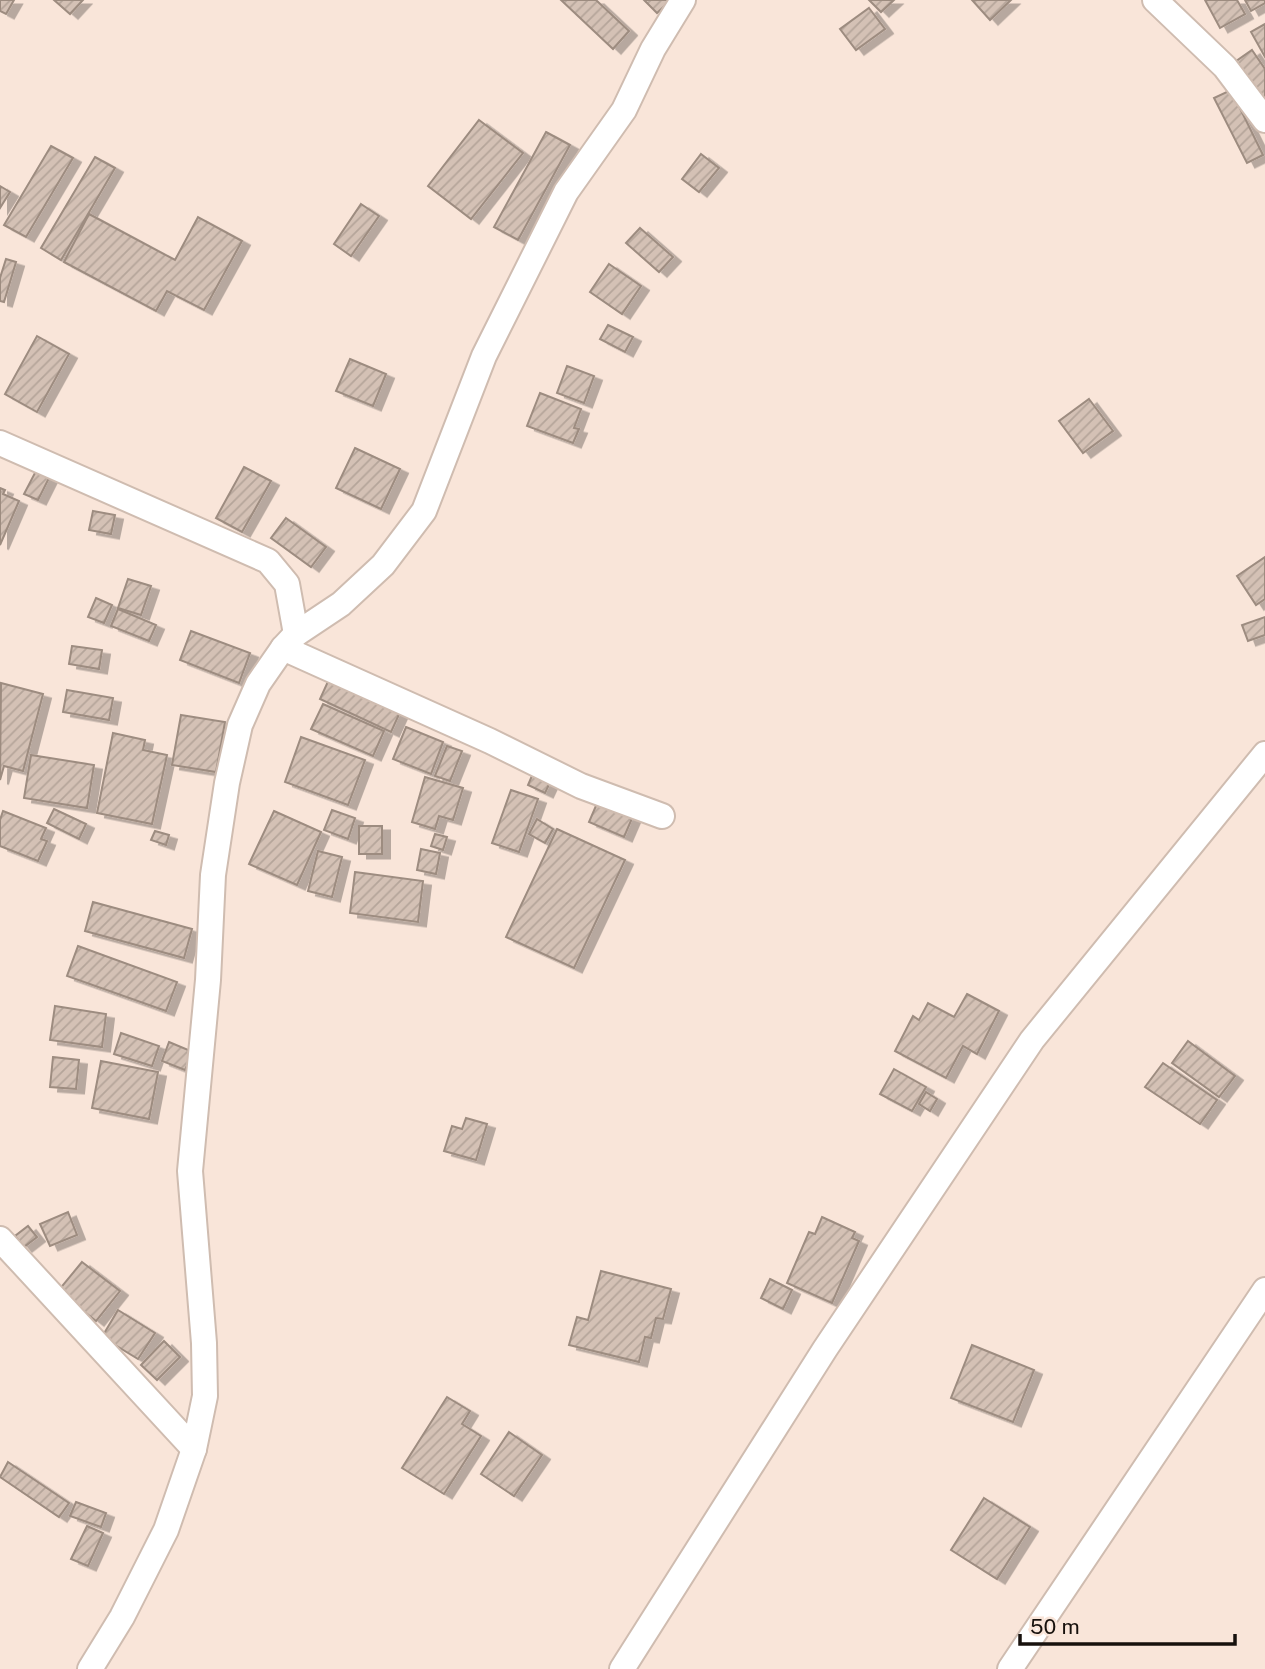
<svg xmlns="http://www.w3.org/2000/svg" width="1265" height="1669" viewBox="0 0 1265 1669" font-family="'Public Sans',sans-serif">
  <defs>
    <pattern id="building-hatch" width="6" height="6" patternUnits="userSpaceOnUse" patternTransform="scale(1.75)"><rect width="6" height="6" fill="#d4c1b5"/><path d="M-1 1l2-2M0 6l6-6M5 7l2-2" fill="none" stroke="#b5a59a"/></pattern>
    <filter id="shadow"><feDropShadow dx="8" dy="4.5" stdDeviation="0" flood-color="#0004"/></filter>
  </defs>
  <rect width="100%" height="100%" fill="#f9e5d9"/>
  <!-- building -->
  <g fill="url(#building-hatch)" stroke="#9d8c80" stroke-width="2" filter="url(#shadow)">
    <path d="M0,0H14L6,14L0,11Z"/>
    <path d="M54,0H83L70,14Z"/>
    <path d="M561,0H596L629,31L613,49Z"/>
    <path d="M644,0H671L657,13Z"/>
    <path d="M869,0H894L881,12Z"/>
    <path d="M972,0H1011L990,20Z"/>
    <path d="M1205,0H1237L1245,14L1220,28Z"/>
    <path d="M1245,0H1265V3L1251,11Z"/>
    <path d="M869,8L885,29L856,50L840,29Z"/>
    <path d="M1265,24V57L1251,32Z"/>
    <path d="M1252,50L1265,69V104L1232,64Z"/>
    <path d="M1231,90L1263,155L1247,163L1214,98Z"/>
    <path d="M479,120L523,153L471,219L428,186Z"/>
    <path d="M546,132L570,145L518,240L494,227Z"/>
    <path d="M51,146L73,158L26,237L4,225Z"/>
    <path d="M701,154L719,168L699,192L682,179Z"/>
    <path d="M95,157L115,168L61,260L41,248Z"/>
    <path d="M0,186L10,192L0,208Z"/>
    <path d="M361,204L379,216L351,256L334,244Z"/>
    <path d="M89,214L175,260L198,217L242,241L204,310L167,291L156,311L64,262Z"/>
    <path d="M640,228L673,257L659,272L626,243Z"/>
    <path d="M6,259L16,262L4,302L0,301V278Z"/>
    <path d="M609,264L641,286L622,314L590,292Z"/>
    <path d="M608,325L633,337L625,352L600,339Z"/>
    <path d="M37,336L69,354L37,412L5,394Z"/>
    <path d="M350,359L386,374L373,406L336,391Z"/>
    <path d="M567,366L594,376L584,403L557,393Z"/>
    <path d="M540,393L581,409L574,428L579,429L573,443L527,426Z"/>
    <path d="M1089,399L1113,431L1083,453L1059,421Z"/>
    <path d="M355,448L400,469L381,509L336,488Z"/>
    <path d="M244,467L271,481L242,532L216,518Z"/>
    <path d="M37,469L50,476L38,500L24,494Z"/>
    <path d="M0,488L5,490L3,494L19,501L0,545Z"/>
    <path d="M93,511L115,515L111,534L89,530Z"/>
    <path d="M286,518L326,547L311,567L271,538Z"/>
    <path d="M1265,557V599L1256,605L1237,576Z"/>
    <path d="M128,579L151,586L141,615L118,608Z"/>
    <path d="M96,598L112,605L104,623L88,617Z"/>
    <path d="M118,609L156,625L149,641L111,626Z"/>
    <path d="M1265,617V635L1248,641L1242,625Z"/>
    <path d="M191,631L250,653L239,683L180,660Z"/>
    <path d="M72,646L102,650L99,669L69,664Z"/>
    <path d="M330,677L401,710L391,732L320,699Z"/>
    <path d="M1,683L43,694L23,771L4,766L0,780Z"/>
    <path d="M67,690L113,698L109,720L63,712Z"/>
    <path d="M323,704L384,731L373,756L311,729Z"/>
    <path d="M181,715L225,722L216,772L172,765Z"/>
    <path d="M406,727L443,742L431,774L393,759Z"/>
    <path d="M113,733L145,740L143,750L167,755L152,824L97,813Z"/>
    <path d="M301,737L365,760L348,805L285,782Z"/>
    <path d="M447,746L462,751L450,781L435,776Z"/>
    <path d="M31,755L94,765L87,808L24,798Z"/>
    <path d="M534,771L552,778L545,793L528,785Z"/>
    <path d="M425,777L463,788L453,820L439,816L435,829L412,822Z"/>
    <path d="M511,790L538,799L519,852L492,843Z"/>
    <path d="M598,801L633,816L624,837L589,822Z"/>
    <path d="M54,809L86,824L79,839L47,823Z"/>
    <path d="M332,810L355,818L348,839L324,830Z"/>
    <path d="M3,811L46,828L41,839L47,841L38,861L0,846V820Z"/>
    <path d="M274,811L321,832L297,885L249,864Z"/>
    <path d="M537,819L553,829L545,843L529,834Z"/>
    <rect x="359" y="826" width="23" height="28"/>
    <path d="M557,829L625,860L574,968L506,937Z"/>
    <path d="M155,831L169,835L166,845L151,840Z"/>
    <path d="M435,834L447,837L443,850L431,846Z"/>
    <path d="M421,849L440,853L436,874L417,870Z"/>
    <path d="M318,851L342,857L332,897L308,891Z"/>
    <path d="M355,872L423,881L418,922L350,913Z"/>
    <path d="M93,902L192,929L184,958L85,931Z"/>
    <path d="M78,946L177,982L166,1011L67,976Z"/>
    <path d="M967,994L999,1011L977,1054L963,1046L946,1078L895,1051L913,1016L919,1020L928,1003L954,1017Z"/>
    <path d="M55,1006L106,1014L102,1047L50,1040Z"/>
    <path d="M121,1033L159,1046L152,1066L114,1054Z"/>
    <path d="M1188,1041L1235,1076L1219,1097L1172,1063Z"/>
    <path d="M169,1042L193,1052L185,1070L162,1061Z"/>
    <path d="M53,1057L79,1060L76,1089L50,1087Z"/>
    <path d="M101,1061L158,1072L149,1119L92,1108Z"/>
    <path d="M1163,1063L1217,1100L1200,1124L1145,1087Z"/>
    <path d="M894,1069L926,1087L912,1111L880,1094Z"/>
    <path d="M926,1092L937,1099L930,1111L919,1104Z"/>
    <path d="M466,1118L487,1124L476,1160L444,1151L452,1126L462,1129Z"/>
    <path d="M68,1212L77,1235L50,1246L40,1224Z"/>
    <path d="M822,1217L855,1232L852,1238L859,1241L832,1303L787,1283L809,1232L815,1234Z"/>
    <path d="M28,1226L37,1237L24,1247L15,1236Z"/>
    <path d="M82,1262L120,1291L96,1321L58,1291Z"/>
    <path d="M601,1271L671,1289L663,1319L656,1318L651,1338L645,1337L639,1362L569,1345L577,1317L588,1320Z"/>
    <path d="M770,1279L792,1290L783,1309L761,1298Z"/>
    <path d="M118,1310L155,1333L138,1359L102,1337Z"/>
    <path d="M164,1341L180,1357L157,1380L141,1365Z"/>
    <path d="M972,1345L1034,1370L1013,1422L951,1398Z"/>
    <path d="M447,1397L470,1411L462,1424L481,1436L444,1494L402,1468Z"/>
    <path d="M509,1432L542,1455L514,1496L481,1474Z"/>
    <path d="M8,1462L69,1503L59,1517L0,1477Z"/>
    <path d="M984,1498L1030,1527L997,1579L951,1550Z"/>
    <path d="M76,1502L106,1513L101,1527L70,1516Z"/>
    <path d="M87,1526L103,1533L88,1566L71,1559Z"/>
  </g>
  <g fill="none" stroke-linecap="round" stroke-linejoin="round">
    <!-- street casing -->
    <g stroke="#cfbcb0" stroke-width="28">
      <g id="street">
        <path d="M1155,0L1225,67L1265,120"/>
        <path d="M0,443L268,561L287,584L296,634"/>
        <path d="M283,648L490,741L581,786L662,816"/>
        <path d="M0,1239L194,1449"/>
        <path d="M90,1669L122,1617L166,1530L194,1449L205,1396L204,1343L190,1171L208,980L213,875L227,783L240,725L258,684L283,648L296,634L341,604L383,565L424,511L484,356L566,192L624,110L653,49L683,0"/>
        <path d="M622,1669L825,1349L1032,1040L1265,754"/>
        <path d="M1010,1669L1265,1290"/>
      </g>
    </g>
    <!-- street -->
    <use href="#street" stroke="#fff" stroke-width="24"/>
  </g>
  <!-- scale -->
  <path d="M1020 1634v10h215v-10" fill="none" stroke="#17110d" stroke-width="3.5"/>
  <text x="1030" y="1634" font-size="21" fill="#17110d" stroke="#f9e5d9" stroke-width="5" paint-order="stroke">50 m</text>
</svg>
